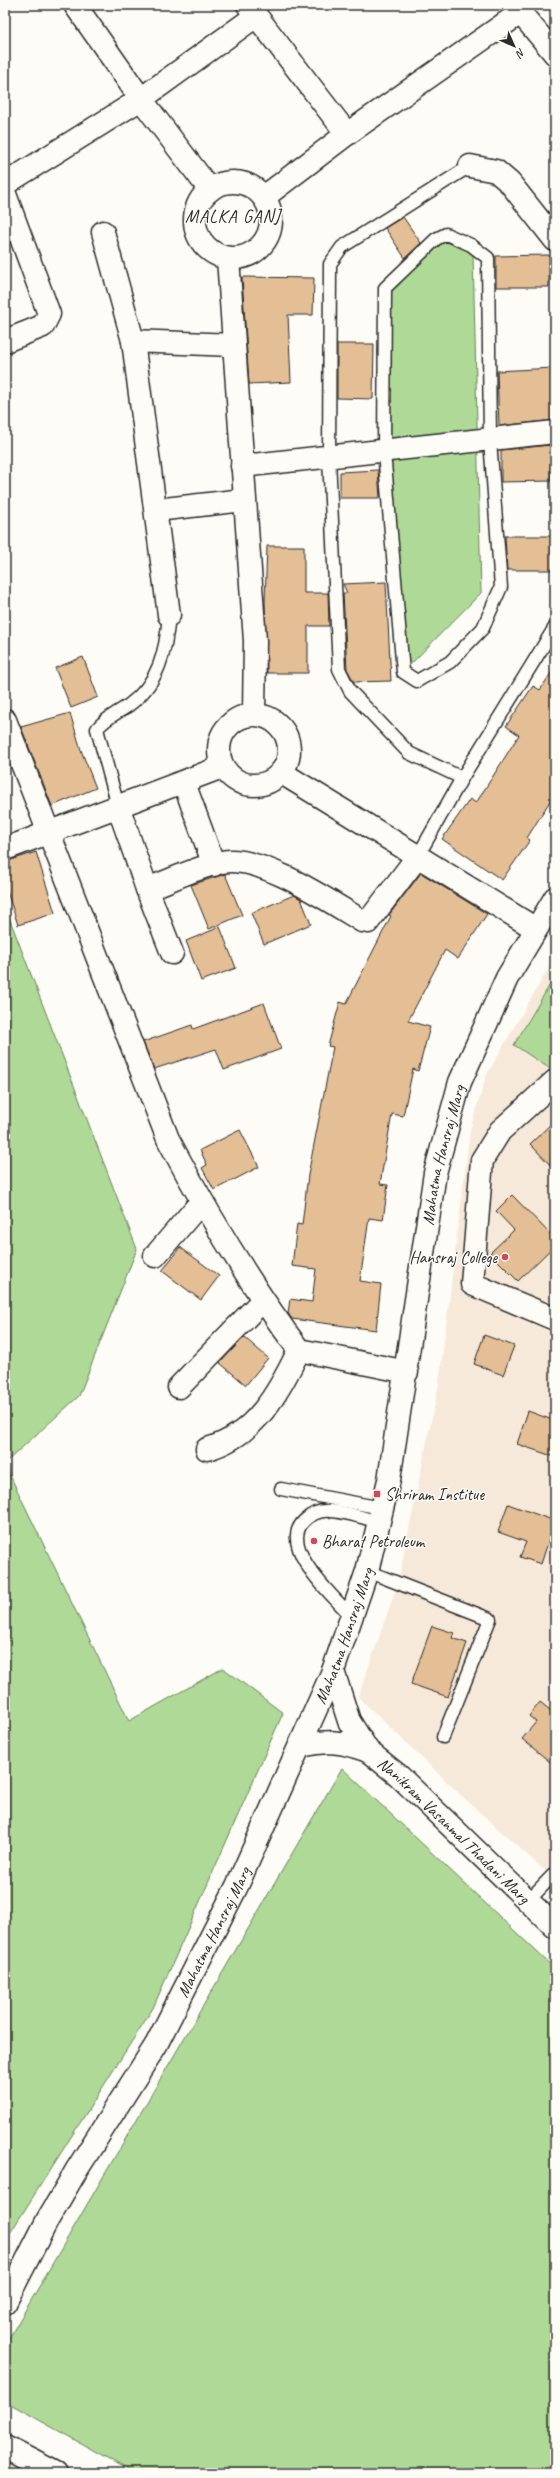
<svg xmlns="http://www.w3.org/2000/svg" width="560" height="2478" viewBox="0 0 560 2478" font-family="Caveat,sans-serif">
  <rect width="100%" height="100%" fill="#fdfcf7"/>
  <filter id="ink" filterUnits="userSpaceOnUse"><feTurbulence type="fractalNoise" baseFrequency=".025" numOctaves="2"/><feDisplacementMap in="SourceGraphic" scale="8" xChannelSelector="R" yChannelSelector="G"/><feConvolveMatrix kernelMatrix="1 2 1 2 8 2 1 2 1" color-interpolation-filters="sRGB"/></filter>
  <g filter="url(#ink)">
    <!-- built -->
    <path fill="#f6e9da" d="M555,957V1880L463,1797L358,1697L398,1583L439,1383L470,1130L487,1074Z"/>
    <!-- green -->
    <g fill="#aed996" stroke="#6c8260">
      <path d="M444,238L473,253L481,593L397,678L384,295Z"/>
      <path d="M5,907L137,1249L79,1396L5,1463Z"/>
      <path d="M555,976V1067L552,1070L514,1045Z"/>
      <path d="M5,1465L129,1721L223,1668L283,1713L153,2008L5,2241Z"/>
      <path d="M342,1768L555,1969V2473H134L5,2401V2345Z"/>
      <path d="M5,2464L19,2473H5Z"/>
    </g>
    <!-- building -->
    <g fill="#e4be95" stroke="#2b2b2b">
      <path d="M403,217L421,243L405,258L385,228Z"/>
      <path d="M549,255V287H496V256Z"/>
      <path d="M242,277L314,278L313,315H288L291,382L249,384Z"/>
      <path d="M337,344H374L373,399L337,398Z"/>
      <path d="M553,368L555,420L499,426L497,371Z"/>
      <path d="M551,445V481L501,482V450Z"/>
      <path d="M378,470L380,498H340V472Z"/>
      <path d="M505,536H555V570H507Z"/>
      <path d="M267,546H304V593H328L329,626H308V673H267L265,602Z"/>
      <path d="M386,582L391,681L354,682L347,669L343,593H347L343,584Z"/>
      <path d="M83,657L98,697L71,708L55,668Z"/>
      <path d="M555,667V793L527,838L530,840L502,880L442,839L470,799L476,803L519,735L506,726L533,686L540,690Z"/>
      <path d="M70,713L81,750L96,788L52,806L21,727Z"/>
      <path d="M36,852L55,913L18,925L5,885V862Z"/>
      <path d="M421,873L487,914L458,959L445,950L408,1021L430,1027L418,1071L413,1069L403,1116L392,1114L380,1184L388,1185L383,1220L369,1218L360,1281L381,1284L376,1330L292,1319L288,1313L290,1299L312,1302L316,1269L292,1266L297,1224L302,1225L308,1175L333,1047L328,1046L340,1002L346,1004L391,916L389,915Z"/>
      <path d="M225,874L242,915L209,929L191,885Z"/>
      <path d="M294,895L301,899L311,924L264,944L251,913Z"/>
      <path d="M220,927L236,968L201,981L186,941Z"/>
      <path d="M264,1003L281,1049L224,1070L216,1049L154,1069L143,1042L192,1025L193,1029Z"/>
      <path d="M555,1120V1170L530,1144Z"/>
      <path d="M240,1130L259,1167L214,1190L202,1168L207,1165L200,1150Z"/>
      <path d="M512,1195L555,1239V1245L518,1281L490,1253L514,1230L496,1211Z"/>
      <path d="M180,1247L219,1276L201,1300L162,1271Z"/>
      <path d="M484,1335L514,1346L503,1375L474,1364Z"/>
      <path d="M244,1337L268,1358L246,1385L220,1363Z"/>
      <path d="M528,1411L555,1421V1457L517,1444Z"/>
      <path d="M508,1504L555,1521L541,1564L520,1557L526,1542L498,1532Z"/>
      <path d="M432,1626L454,1633L452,1638L467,1643L448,1697L411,1684Z"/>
      <path d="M540,1702L555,1714V1766L522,1739L536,1722L529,1716Z"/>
    </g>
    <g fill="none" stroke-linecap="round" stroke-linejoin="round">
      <!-- service casing -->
      <g stroke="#2b2b2b" stroke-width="15">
        <g id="service">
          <path d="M470,166L342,247L330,264L329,458L339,669L350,691L409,753L462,778L555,627"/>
          <path d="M446,234L471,245L488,258L490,440L501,587L483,628L450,662L417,681L403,672L384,452L385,288L436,239Z"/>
          <path d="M118,806L97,729C104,719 119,712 129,705C159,683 166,651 169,615"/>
          <path d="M418,856L462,778"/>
          <path d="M281,1489L382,1508"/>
          <path d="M367,1571L490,1619L443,1737"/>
          <path d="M353,1618C335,1598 277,1547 304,1521C311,1514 321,1510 331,1511C347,1512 364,1518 379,1522"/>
          <path d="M528,1901L555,1873"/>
        </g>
      </g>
      <!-- minor casing -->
      <g stroke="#2b2b2b" stroke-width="25">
        <g id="minor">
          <path d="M75,5L141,99L210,190"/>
          <path d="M248,5L347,134"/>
          <path d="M470,166L496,171L510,183L555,240"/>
          <circle cx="233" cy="220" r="38"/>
          <path d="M5,184L141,99L256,16"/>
          <path d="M5,194L49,314L43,326L5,341"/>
          <path d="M264,197L347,134L520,13"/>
          <path d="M103,232L133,341"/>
          <path d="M228,258L255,641L254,713"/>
          <path d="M242,466L555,432"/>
          <path d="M156,510L244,500"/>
          <path d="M169,615L133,341L233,345"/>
          <circle cx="254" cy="750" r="35"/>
          <path d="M5,720L168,1139C207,1213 249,1283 299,1350C279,1392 255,1436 207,1449"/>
          <path d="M282,773L536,929"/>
          <path d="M184,783L214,865"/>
          <path d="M118,806L147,889"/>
          <path d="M5,849L222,767"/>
          <path d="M172,953L147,889C172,880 197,867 222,862C260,854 329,901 362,921L368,922L418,856"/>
          <path d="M555,1081L500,1131L482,1160L472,1284L555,1319"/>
          <path d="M155,1256L201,1202"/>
          <path d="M299,1350L407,1372"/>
          <path d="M179,1387L262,1301"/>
        </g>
      </g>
      <!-- tertiary casing -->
      <g stroke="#2b2b2b" stroke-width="25">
        <g id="tertiary">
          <path d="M514,5L555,54"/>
          <path id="s1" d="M333,1671L349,1721L368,1751L398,1775L555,1927"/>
          <path d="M301,1746C329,1740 341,1741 368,1751"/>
          <path id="s2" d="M5,2303L48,2219L76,2171L156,2045L237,1886L333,1671L367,1571L389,1480L435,1173L460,1082L507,978L555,898"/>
          <path d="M5,2447L56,2473"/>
        </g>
      </g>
      <!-- service -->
      <use href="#service" stroke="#fdfcf7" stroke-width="12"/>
      <!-- minor -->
      <use href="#minor" stroke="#fdfcf7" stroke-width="22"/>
      <!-- tertiary -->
      <use href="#tertiary" stroke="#fdfcf7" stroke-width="22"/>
    </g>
  </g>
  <!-- markers -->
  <g fill="#d1495b" stroke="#fdfcf7" stroke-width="1.5">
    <circle cx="505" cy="1257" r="4"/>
    <rect x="373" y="1490" width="8" height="8" rx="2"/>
    <circle cx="314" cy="1541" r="4"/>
  </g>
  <g text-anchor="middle" stroke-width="3" stroke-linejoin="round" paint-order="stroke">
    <!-- street labels -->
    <g font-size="17" fill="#2b2b2b" stroke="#fdfcf7">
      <text dy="6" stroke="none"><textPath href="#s2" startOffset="1242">Mahatma Hansraj Marg</textPath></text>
      <text dy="6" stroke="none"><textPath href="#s2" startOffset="750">Mahatma Hansraj Marg</textPath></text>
      <text dy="6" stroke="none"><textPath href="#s1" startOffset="205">Nanikram Vasanmal Thadani Marg</textPath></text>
      <text dy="6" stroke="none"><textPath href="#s2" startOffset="426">Mahatma Hansraj Marg</textPath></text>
    </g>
    <!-- poi labels -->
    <g font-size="17" fill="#2b2b2b" stroke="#fdfcf7" text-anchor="start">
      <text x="497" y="1263" text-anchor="end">Hansraj College</text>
      <text x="385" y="1500">Shriram Institue</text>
      <text x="322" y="1547">Bharat Petroleum</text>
    </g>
    <!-- neighbourhood labels -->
    <g font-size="18" letter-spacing="1" fill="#2b2b2b" stroke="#fdfcf7">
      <text x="233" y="222">MALKA GANJ</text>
    </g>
  </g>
  <!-- margin -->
  <rect width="560" height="2478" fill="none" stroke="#fdfcf7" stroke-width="20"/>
  <rect x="10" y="10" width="540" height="2458" fill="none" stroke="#2b2b2b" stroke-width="1.5" filter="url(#ink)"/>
  <!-- north arrow -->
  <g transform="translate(514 46) rotate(135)" stroke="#fdfcf7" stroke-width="3" paint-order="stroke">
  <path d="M0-3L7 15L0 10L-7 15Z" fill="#2b2b2b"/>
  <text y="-6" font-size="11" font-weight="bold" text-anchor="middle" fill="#2b2b2b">N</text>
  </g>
</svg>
